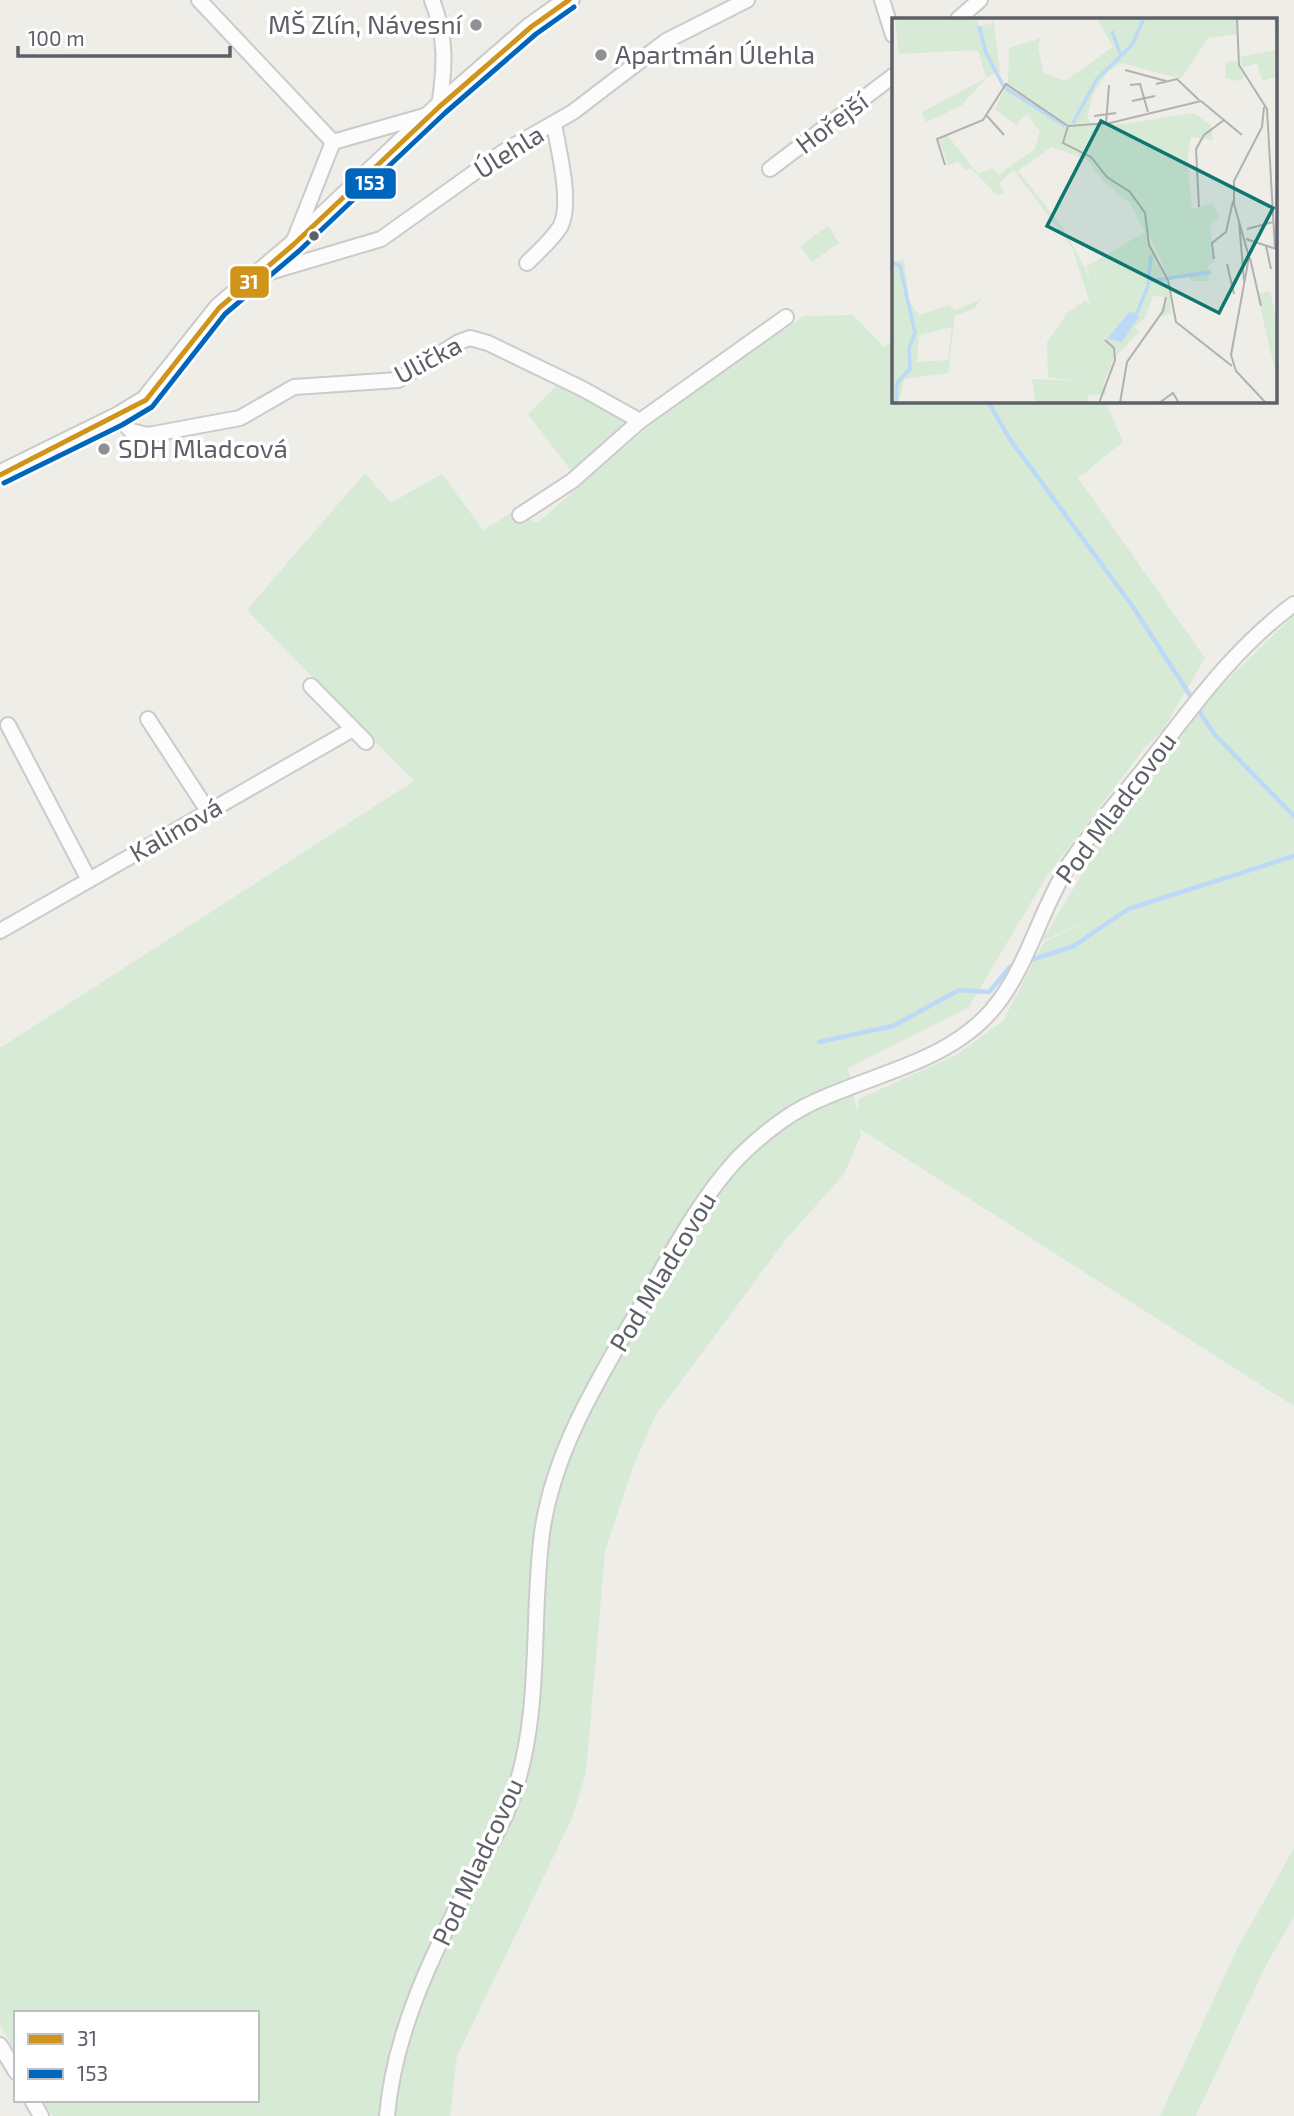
<svg xmlns="http://www.w3.org/2000/svg" width="1294" height="2116" viewBox="0 0 1294 2116" font-family="'Exo 2',sans-serif">
  <rect width="100%" height="100%" fill="#eeede8"/>
  <!-- green -->
  <g fill="#d6ead5">
    <path d="M828,226L839,243L812,262L800,246Z"/>
    <path d="M853,315L884,347L893,341V401H1105L1123,442L1078,478L1205,658L1163,730L1147,745L1048,874L968,1008L848,1068L857,1112L859,1099L958,1054L1003,1021L1044,942L1109,912L1042,941L1090,861L1088,853L1207,700L1294,615V1406L860,1129L861,1135L844,1174L787,1238L655,1416L633,1467L605,1551L586,1773L572,1818L457,2056L450,2116H53L41,2100H257V2013H16V2053L0,2025V1048L414,781L247,610L365,473L391,503L442,474L483,530L514,511L520,522L530,520L537,523L669,409L804,316Z"/>
    <path d="M558,384L628,420L573,473L528,414Z"/>
    <path d="M1294,1848V1916L1265,1967L1196,2116H1160L1237,1949Z"/>
  </g>
  <g fill="none" stroke-linecap="round" stroke-linejoin="round">
    <!-- stream -->
    <g stroke="#bcd9f7" stroke-width="4.5">
      <path d="M988,401L1009,438L1133,607L1193,700"/>
      <path d="M1197,708L1215,735L1294,816"/>
      <path d="M1028,961L1074,946L1128,909L1294,856"/>
      <path d="M819,1042L893,1026L959,990L989,992L1010,967L1016,965"/>
    </g>
    <!-- street casing -->
    <g stroke="#cacbca" stroke-width="18">
      <g id="street">
        <path d="M199,0L333,142"/>
        <path d="M432,0C447,38 445,67 439,107"/>
        <path d="M882,0L893,35"/>
        <path d="M958,19L980,0"/>
        <path d="M770,169L893,76"/>
        <path d="M293,243L333,142L428,115"/>
        <path d="M527,263C538,252 552,240 560,227C573,205 558,148 554,124"/>
        <path d="M263,274L381,239L503,152L573,112L666,41L747,0"/>
        <path d="M118,417L131,431L148,435L240,418L294,387L398,380L459,342L470,338L488,343L583,389L640,421L786,317"/>
        <path d="M520,515L572,481L640,421"/>
        <path d="M311,686L366,742"/>
        <path d="M148,719L208,811"/>
        <path d="M8,725L89,880"/>
        <path d="M0,931L353,729"/>
        <path d="M0,2045L16,2072"/>
        <path d="M32,2100L41,2116"/>
        <path d="M387,2116C394,2033 432,1955 470,1882C486,1852 505,1822 515,1790C542,1708 531,1618 542,1533C554,1446 604,1371 646,1297C674,1249 700,1199 738,1158C757,1139 780,1120 804,1107C865,1075 945,1065 992,1010C1028,968 1040,909 1070,863C1092,830 1120,799 1145,768C1191,709 1233,649 1294,604"/>
      </g>
    </g>
    <!-- secondary casing -->
    <g stroke="#cacac9" stroke-width="23">
      <path id="secondary" d="M0,475L118,417L146,400L219,308L293,245L439,107L531,27L569,0"/>
    </g>
    <!-- street -->
    <use href="#street" stroke="#fcfcfc" stroke-width="14"/>
    <!-- secondary -->
    <use href="#secondary" stroke="#fcfcfc" stroke-width="19"/>
    <!-- bus-1 casing -->
    <g stroke="#fff" stroke-width="10">
      <path id="bus-1" d="M0,475L146,400L219,308L293,245L439,107L531,27L569,0"/>
    </g>
    <!-- bus-2 casing -->
    <g stroke="#fff" stroke-width="10">
      <path id="bus-2" d="M4,483L122,425L152,407L225,314L299,251L445,113L536,34L574,7"/>
    </g>
    <!-- bus-1 -->
    <use href="#bus-1" stroke="#d0941a" stroke-width="5"/>
    <!-- bus-2 -->
    <use href="#bus-2" stroke="#0065bd" stroke-width="5"/>
  </g>
  <!-- markers -->
  <g fill="#909194" stroke="#fff" stroke-width="2.5">
    <circle cx="476" cy="25" r="7"/>
    <circle cx="601" cy="55" r="7"/>
    <circle cx="104" cy="449" r="7"/>
  </g>
  <circle fill="#5d6066" stroke="#fff" stroke-width="2.5" cx="314" cy="236" r="6"/>
  <g text-anchor="middle" stroke-width="7" stroke-linejoin="round" paint-order="stroke">
    <!-- poi labels -->
    <g font-size="26" fill="#5d6066" stroke="#fff" text-anchor="start">
      <text x="462" y="34" text-anchor="end">MŠ Zlín, Návesní</text>
      <text x="615" y="64">Apartmán Úlehla</text>
      <text x="118" y="458">SDH Mladcová</text>
    </g>
    <!-- street labels -->
    <g font-size="26" fill="#5d6066" stroke="#fff">
      <text transform="translate(832 123) rotate(-37)" y="9">Hořejší</text>
      <text transform="translate(509 152) rotate(-32)" y="9">Úlehla</text>
      <text transform="translate(428 360) rotate(-28)" y="9">Ulička</text>
      <text transform="translate(1116 808) rotate(-53)" y="9">Pod Mladcovou</text>
      <text transform="translate(176 830) rotate(-30)" y="9">Kalinová</text>
      <text transform="translate(663 1272) rotate(-59)" y="9">Pod Mladcovou</text>
      <text transform="translate(478 1862) rotate(-65)" y="9">Pod Mladcovou</text>
    </g>
  </g>
  <!-- overview -->
  <g transform="translate(892 18)">
    <rect width="385" height="385" fill="#eeede8"/>
    <path d="M3,0H86V8L99,6L101,0L108,53L95,59L69,88L34,104L30,94L94,60L86,32L7,36ZM205,0H345L346,16L316,20L289,61L230,45L216,53L201,77L195,99L199,105L232,106L301,95L319,107L321,122L299,119L295,142L300,191L321,185L327,200L318,208L322,243L316,248L317,263H298L297,258L277,261L256,214L255,224L277,269L279,296L266,299L274,279L261,278L253,300L243,309L247,314L222,340L210,369L214,364V376L197,377L194,385H148L143,383L140,361L184,363L156,359L155,324L175,295L193,283L198,286L181,231L122,152L107,165L112,174L106,178L79,150L74,152L66,143L56,148L47,121L55,117L86,156L101,150L106,157L143,131L148,114L135,96L124,107L103,91L116,64L117,30L149,20L146,27L151,54L173,63L221,29ZM160,129L195,142L212,164L238,185L253,214L194,249L197,255V258L171,210L126,153ZM382,0H385V59L370,63L365,45L350,50L348,39L383,32ZM345,43L352,60L347,63L334,60L333,44ZM12,241L17,283L27,297L58,287L62,293L89,281L83,290L63,298L56,355L12,361L7,385H0V244ZM60,309L56,342L25,344L27,317ZM378,273L385,305V361L368,288V275Z" fill="#d6ead5" fill-rule="evenodd"/>
    <path d="M238,293L247,299L230,324L215,321Z" fill="#bcd9f7"/>
    <path fill="none" stroke="#bcd9f7" stroke-width="3.5" d="M87,8L94,35L112,69L173,108M220,13L229,38M181,105L205,61L240,27L252,0M0,244L8,248L23,315L17,330L18,351L5,365L4,385M258,263L319,254M244,297L256,268L259,237"/>
    <path fill="none" stroke="#b0b1b0" stroke-width="2" d="M345,0L347,47L375,91L383,231M233,52L274,63M264,66L285,61L307,82M238,67L248,66L256,94M240,83L263,78M372,89L370,109L342,163V186L357,239L339,337L344,353L374,385M95,98L112,117M202,98L224,95M214,106L217,67M176,108L171,125L199,139L215,159L238,174L253,195L257,227L276,262L284,304L340,348M53,147L45,121L91,102L114,66L176,108L218,105L309,83L350,117M307,189L304,131L312,117L332,102M347,203L352,263M355,211L381,204M354,221L384,231M374,228L379,251M358,240L369,288M322,241L320,225L334,214L341,183M335,246L342,276M207,385L223,342L222,330L213,322M228,385L235,344L271,293L274,279M267,385L281,375L287,385"/>
    <path fill="#0f766e" fill-opacity="0.15" stroke="#0f766e" stroke-width="3.5" d="M209,103L381,190L327,295L155,208Z"/>
    <rect width="385" height="385" fill="none" stroke="#5d6066" stroke-width="3.5"/>
  </g>
  <g stroke="#fff" stroke-width="2.5">
    <rect x="344" y="167" width="53" height="33" rx="7" fill="#0065bd"/>
    <rect x="229" y="265" width="41" height="34" rx="7" fill="#d0941a"/>
  </g>
  <g font-size="19" text-anchor="middle" font-weight="bold" fill="#fff">
    <text x="370" y="190">153</text>
    <text x="249" y="289">31</text>
  </g>
  <!-- legend -->
  <rect x="14" y="2011" width="245" height="91" fill="#ffffff" stroke="#bebfc2" stroke-width="2"/>
  <rect x="28" y="2034" width="35" height="10" fill="#d0941a" stroke="#bebfc2" stroke-width="2"/>
  <text x="77" y="2046" font-size="21" fill="#5d6066">31</text>
  <rect x="28" y="2069" width="35" height="10" fill="#0065bd" stroke="#bebfc2" stroke-width="2"/>
  <text x="77" y="2081" font-size="21" fill="#5d6066">153</text>
  <!-- scale -->
  <path d="M18 46v10h212v-10" fill="none" stroke="#5d6066" stroke-width="3.5"/>
  <text x="28" y="46" font-size="21" fill="#5d6066" stroke="#ffffff" stroke-width="5" paint-order="stroke">100 m</text>
</svg>
